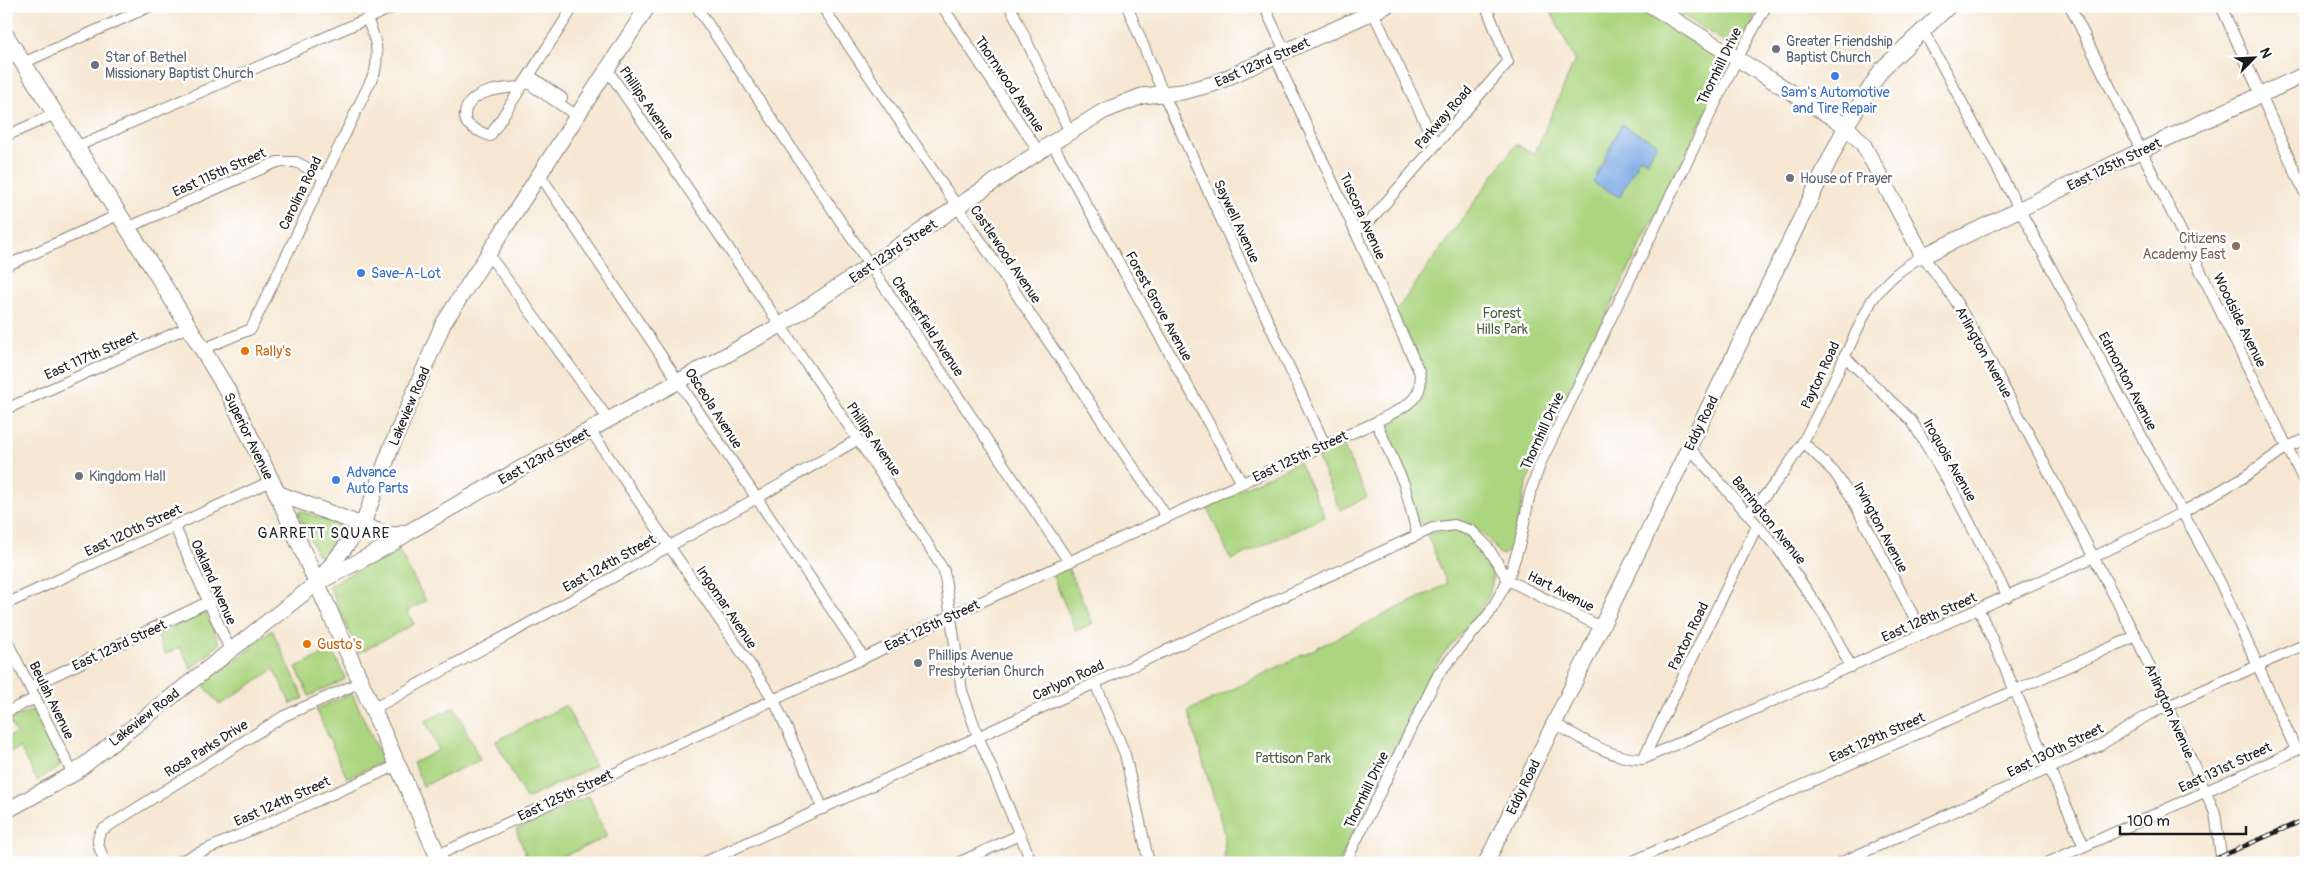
<svg xmlns="http://www.w3.org/2000/svg" width="2312" height="869" viewBox="0 0 2312 869" font-family="Pangolin,sans-serif">
  <rect width="100%" height="100%" fill="#fff"/>
  <filter id="ink" filterUnits="userSpaceOnUse"><feTurbulence type="fractalNoise" baseFrequency=".02" numOctaves="2"/><feDisplacementMap in="SourceGraphic" scale="10" xChannelSelector="R" yChannelSelector="G"/><feConvolveMatrix kernelMatrix="1 2 1 2 8 2 1 2 1" color-interpolation-filters="sRGB"/></filter>
  <filter id="wash" filterUnits="userSpaceOnUse"><feTurbulence type="fractalNoise" baseFrequency=".0096" numOctaves="4" result="noise"/><feDisplacementMap in="SourceGraphic" scale="20" xChannelSelector="R" yChannelSelector="G"/><feGaussianBlur stdDeviation="1.12" result="paint"/><feColorMatrix in="noise" values="0 0 0 0 0 0 0 0 0 0 0 0 0 0 0 0 0 1.4 0 .05"/><feComposite in="paint" operator="in"/></filter>
  <g filter="url(#wash)">
    <rect width="100%" height="100%" fill="#f6e7d2"/>
    <!-- green -->
    <g fill="#acd580" stroke="#64784e">
      <path d="M1548,6H1640L1719,55C1726,61 1726,67 1724,75L1534,463L1527,483L1511,549L1503,555C1496,553 1495,546 1490,541C1471,519 1448,517 1422,525L1419,524L1405,472L1385,427L1386,423C1397,416 1414,410 1421,400C1436,380 1405,331 1396,311L1516,144L1534,155L1575,60Z"/>
      <path d="M1667,6H1759C1752,19 1744,44 1727,43Z"/>
      <path d="M1342,443L1367,497L1340,510L1316,454Z"/>
      <path d="M1299,462L1325,517L1231,560L1206,505Z"/>
      <path d="M300,511L348,527L323,558L317,554L298,513Z"/>
      <path d="M1453,530C1476,537 1495,555 1492,582C1489,611 1459,633 1442,656C1427,678 1417,703 1406,727C1383,772 1361,817 1339,863H1224L1225,835L1188,711L1447,584L1427,534Z"/>
      <path d="M397,547L426,601L407,611L414,624L359,653L329,586Z"/>
      <path d="M1068,568L1093,623L1076,631L1052,574Z"/>
      <path d="M205,612L220,644L191,669L180,647L165,654L157,635Z"/>
      <path d="M272,630L304,698L291,704L274,669L220,705L202,683L255,646L254,644Z"/>
      <path d="M332,650L345,677L344,680L309,696L296,667Z"/>
      <path d="M352,693L383,762L347,778L316,709Z"/>
      <path d="M566,705L595,766L526,799L496,741Z"/>
      <path d="M455,707L480,760L423,786L413,763L439,750L425,721Z"/>
      <path d="M32,710L61,766L37,781L20,748L6,754V739L16,733L9,720Z"/>
      <path d="M589,796L607,837L548,863H529L516,830Z"/>
    </g>
    <!-- water -->
    <path fill="#7aa9e4" stroke="#4b6280" d="M1621,125L1657,143L1648,161L1640,157L1620,197L1593,183Z"/>
  </g>
  <g filter="url(#ink)">
    <g fill="none" stroke-linecap="round" stroke-linejoin="round">
      <!-- street casing -->
      <g stroke="#898277" stroke-width="12">
        <g id="street">
          <path d="M696,6L1069,562"/>
          <path d="M822,6L1167,517"/>
          <path d="M942,6L1039,152"/>
          <path d="M1010,6L1070,132"/>
          <path d="M1127,6L1163,93L1325,445"/>
          <path d="M1264,6L1285,51"/>
          <path d="M1367,6L1373,12L1431,135L1437,143"/>
          <path d="M2070,6L2306,485"/>
          <path d="M2221,6L2306,196"/>
          <path d="M1923,30L2220,582L2296,750"/>
          <path d="M23,63L151,6"/>
          <path d="M607,69L919,530L944,571L962,691L978,736L1032,863"/>
          <path d="M529,75L562,98"/>
          <path d="M525,81L576,115"/>
          <path d="M521,87C503,88 468,90 465,114C465,118 465,122 469,125C474,130 484,133 490,136L574,6"/>
          <path d="M6,136L55,114"/>
          <path d="M1052,143L1242,483"/>
          <path d="M76,147L396,6"/>
          <path d="M540,175L864,658"/>
          <path d="M127,228L277,162H296L323,176"/>
          <path d="M1355,232L1368,223L1508,62L1486,6"/>
          <path d="M489,255L609,420"/>
          <path d="M6,266L118,215"/>
          <path d="M203,349L251,329L375,72C379,49 376,40 367,19"/>
          <path d="M1844,356L1911,420L1950,485L2008,597"/>
          <path d="M6,409L188,327"/>
          <path d="M1376,422L1404,484L1417,533"/>
          <path d="M591,431L774,700L823,809"/>
          <path d="M1803,442L1834,472L1851,497L1923,634"/>
          <path d="M1689,447L1779,550L1825,617L1851,667"/>
          <path d="M1748,513C1809,456 1834,372 1872,300C1887,280 1901,268 1923,256L1955,300L1980,342L2139,643L2215,813L2222,863"/>
          <path d="M174,525L230,650"/>
          <path d="M6,604L271,481"/>
          <path d="M1979,610L2084,846"/>
          <path d="M6,639L73,774"/>
          <path d="M1095,683L1125,754L1149,863"/>
          <path d="M30,687L208,602"/>
          <path d="M373,709L757,498L857,440"/>
          <path d="M6,712L36,698"/>
          <path d="M1553,723C1580,737 1612,760 1643,759L2094,557L2183,512L2244,477L2287,447L2306,439"/>
          <path d="M1643,759L1757,526"/>
          <path d="M438,855L864,658L950,616L1376,422C1397,410 1428,401 1419,371L1275,56"/>
          <path d="M106,863C101,851 93,841 102,830L284,716L361,682"/>
          <path d="M176,863L398,765"/>
          <path d="M703,863L1433,528L1454,525L1472,531L1487,546L1508,580L1601,627"/>
          <path d="M958,863L1019,835"/>
          <path d="M1345,863L1439,673L1489,614L1508,580L1520,543L1530,493L1541,462L1737,59L1766,6"/>
          <path d="M1629,863L2136,636"/>
          <path d="M1840,863L2099,746L2148,715L2306,644"/>
          <path d="M2047,863L2306,746"/>
        </g>
      </g>
      <!-- secondary casing -->
      <g stroke="#898277" stroke-width="17">
        <g id="secondary">
          <path d="M1652,6L1846,126L1863,144L1923,256L2142,150L2306,74"/>
          <path d="M277,493L386,534L398,535L406,532"/>
          <path d="M317,583L390,545L412,530L546,454L781,325L1052,143L1104,111L1142,96L1182,92L1213,84L1386,6"/>
          <path d="M6,811L73,774L317,583L363,524L391,448L443,324L648,6"/>
          <path d="M1486,863L1846,126L1882,69L1949,6"/>
        </g>
      </g>
      <!-- primary casing -->
      <g stroke="#898277" stroke-width="18">
        <path id="primary" d="M6,36L158,276L229,393L277,493L441,863"/>
      </g>
      <!-- street -->
      <use href="#street" stroke="#fff" stroke-width="10"/>
      <!-- secondary -->
      <use href="#secondary" stroke="#fff" stroke-width="15"/>
      <!-- primary -->
      <use href="#primary" stroke="#fff" stroke-width="16"/>
      <!-- rail casing -->
      <g stroke="#1c1c1c" stroke-width="4.5">
        <path id="rail" d="M2206,863L2306,819"/>
      </g>
      <!-- rail -->
      <use href="#rail" stroke="#fff" stroke-width="2.5" stroke-dasharray="8" stroke-linecap="butt"/>
    </g>
  </g>
  <!-- markers -->
  <g fill="#6b7280" stroke="#fff" stroke-width="2">
    <circle cx="1776" cy="49" r="5"/>
    <circle cx="95" cy="65" r="5"/>
    <circle cx="1790" cy="178" r="5"/>
    <circle cx="79" cy="476" r="5"/>
    <circle cx="918" cy="663" r="5"/>
  </g>
  <g fill="#3f7fe0" stroke="#fff" stroke-width="2">
    <circle cx="1835" cy="76" r="5"/>
    <circle cx="361" cy="273" r="5"/>
    <circle cx="336" cy="480" r="5"/>
  </g>
  <circle fill="#8d6e63" stroke="#fff" stroke-width="2" cx="2236" cy="246" r="5"/>
  <g fill="#e8710a" stroke="#fff" stroke-width="2">
    <circle cx="245" cy="351" r="5"/>
    <circle cx="307" cy="644" r="5"/>
  </g>
  <g text-anchor="middle" stroke-width="5" stroke-linejoin="round" paint-order="stroke">
    <!-- worship labels -->
    <g font-size="14" fill="#5b616d" stroke="#fff" text-anchor="start">
      <text x="1786" y="46">Greater Friendship<tspan x="1786" dy="16">Baptist Church</tspan></text>
      <text x="105" y="62">Star of Bethel<tspan x="105" dy="16">Missionary Baptist Church</tspan></text>
      <text x="1800" y="183">House of Prayer</text>
      <text x="89" y="481">Kingdom Hall</text>
      <text x="928" y="660">Phillips Avenue<tspan x="928" dy="16">Presbyterian Church</tspan></text>
    </g>
    <!-- street labels -->
    <g font-size="14" fill="#1c1c1c" stroke="#fff">
      <text transform="translate(1262 62) rotate(-24)" y="5">East 123rd Street</text>
      <text transform="translate(1719 66) rotate(-64)" y="5">Thornhill Drive</text>
      <text transform="translate(1010 84) rotate(56)" y="5">Thornwood Avenue</text>
      <text transform="translate(647 103) rotate(56)" y="5">Phillips Avenue</text>
      <text transform="translate(1443 117) rotate(-49)" y="5">Parkway Road</text>
      <text transform="translate(2114 164) rotate(-26)" y="5">East 125th Street</text>
      <text transform="translate(219 172) rotate(-24)" y="5">East 115th Street</text>
      <text transform="translate(300 193) rotate(-64)" y="5">Carolina Road</text>
      <text transform="translate(1363 216) rotate(66)" y="5">Tuscora Avenue</text>
      <text transform="translate(1237 221) rotate(65)" y="5">Saywell Avenue</text>
      <text transform="translate(893 251) rotate(-34)" y="5">East 123rd Street</text>
      <text transform="translate(1006 254) rotate(56)" y="5">Castlewood Avenue</text>
      <text transform="translate(1159 306) rotate(61)" y="5">Forest Grove Avenue</text>
      <text transform="translate(2240 320) rotate(64)" y="5">Woodside Avenue</text>
      <text transform="translate(928 326) rotate(56)" y="5">Chesterfield Avenue</text>
      <text transform="translate(1984 352) rotate(61)" y="5">Arlington Avenue</text>
      <text transform="translate(91 355) rotate(-24)" y="5">East 117th Street</text>
      <text transform="translate(1820 375) rotate(-65)" y="5">Payton Road</text>
      <text transform="translate(2128 381) rotate(62)" y="5">Edmonton Avenue</text>
      <text transform="translate(409 406) rotate(-67)" y="5">Lakeview Road</text>
      <text transform="translate(714 408) rotate(57)" y="5">Osceola Avenue</text>
      <text transform="translate(1701 423) rotate(-64)" y="5">Eddy Road</text>
      <text transform="translate(1542 431) rotate(-65)" y="5">Thornhill Drive</text>
      <text transform="translate(249 436) rotate(64)" y="5">Superior Avenue</text>
      <text transform="translate(874 439) rotate(56)" y="5">Phillips Avenue</text>
      <text transform="translate(544 456) rotate(-29)" y="5">East 123rd Street</text>
      <text transform="translate(1300 456) rotate(-25)" y="5">East 125th Street</text>
      <text transform="translate(1950 460) rotate(60)" y="5">Iroquois Avenue</text>
      <text transform="translate(1769 520) rotate(51)" y="5">Barrington Avenue</text>
      <text transform="translate(1881 527) rotate(62)" y="5">Irvington Avenue</text>
      <text transform="translate(133 530) rotate(-25)" y="5">East 120th Street</text>
      <text transform="translate(609 563) rotate(-29)" y="5">East 124th Street</text>
      <text transform="translate(214 582) rotate(66)" y="5">Oakland Avenue</text>
      <text transform="translate(1561 591) rotate(27)" y="5">Hart Avenue</text>
      <text transform="translate(727 607) rotate(56)" y="5">Ingomar Avenue</text>
      <text transform="translate(1929 617) rotate(-24)" y="5">East 128th Street</text>
      <text transform="translate(932 625) rotate(-25)" y="5">East 125th Street</text>
      <text transform="translate(1688 636) rotate(-64)" y="5">Paxton Road</text>
      <text transform="translate(119 645) rotate(-25)" y="5">East 123rd Street</text>
      <text transform="translate(1068 680) rotate(-25)" y="5">Carlyon Road</text>
      <text transform="translate(52 700) rotate(64)" y="5">Beulah Avenue</text>
      <text transform="translate(2170 711) rotate(66)" y="5">Arlington Avenue</text>
      <text transform="translate(144 717) rotate(-38)" y="5">Lakeview Road</text>
      <text transform="translate(1877 737) rotate(-24)" y="5">East 129th Street</text>
      <text transform="translate(206 748) rotate(-32)" y="5">Rosa Parks Drive</text>
      <text transform="translate(2055 750) rotate(-26)" y="5">East 130th Street</text>
      <text transform="translate(2225 767) rotate(-25)" y="5">East 131st Street</text>
      <text transform="translate(1523 787) rotate(-64)" y="5">Eddy Road</text>
      <text transform="translate(1366 790) rotate(-64)" y="5">Thornhill Drive</text>
      <text transform="translate(565 795) rotate(-25)" y="5">East 125th Street</text>
      <text transform="translate(282 801) rotate(-24)" y="5">East 124th Street</text>
    </g>
    <!-- shop labels -->
    <g font-size="14" fill="#366cbe" stroke="#fff" text-anchor="start">
      <text x="1835" y="97" text-anchor="middle">Sam's Automotive<tspan x="1835" dy="16">and Tire Repair</tspan></text>
      <text x="371" y="278">Save-A-Lot</text>
      <text x="346" y="477">Advance<tspan x="346" dy="16">Auto Parts</tspan></text>
    </g>
    <!-- education labels -->
    <g font-size="14" fill="#785e54" stroke="#fff" text-anchor="end">
      <text x="2226" y="243">Citizens<tspan x="2226" dy="16">Academy East</tspan></text>
    </g>
    <!-- park labels -->
    <g font-size="14" fill="#4e5d3f" stroke="#fff">
      <text x="1502" y="318">Forest<tspan x="1502" dy="16">Hills Park</tspan></text>
      <text x="1293" y="763">Pattison Park</text>
    </g>
    <!-- food labels -->
    <g font-size="14" fill="#c56008" stroke="#fff" text-anchor="start">
      <text x="255" y="356">Rally's</text>
      <text x="317" y="649">Gusto's</text>
    </g>
    <!-- neighbourhood labels -->
    <g font-size="15" letter-spacing="1" fill="#1c1c1c" stroke="#fff">
      <text x="324" y="538">GARRETT SQUARE</text>
    </g>
  </g>
  <!-- margin -->
  <rect width="2312" height="869" fill="none" stroke="#fff" stroke-width="25"/>
  <!-- north arrow -->
  <g transform="translate(2254 58) rotate(66)" stroke="#ffffff" stroke-width="4" paint-order="stroke">
  <path d="M0-4L9 19L0 12L-9 19Z" fill="#1c1c1c"/>
  <text y="-8" font-size="14" font-weight="bold" text-anchor="middle" fill="#1c1c1c">N</text>
  </g>
  <!-- scale -->
  <path d="M2120 826v8h126v-8" fill="none" stroke="#1c1c1c" stroke-width="2.5"/>
  <text x="2127" y="826" font-size="15" fill="#1c1c1c" stroke="#ffffff" stroke-width="4" paint-order="stroke">100 m</text>
</svg>
